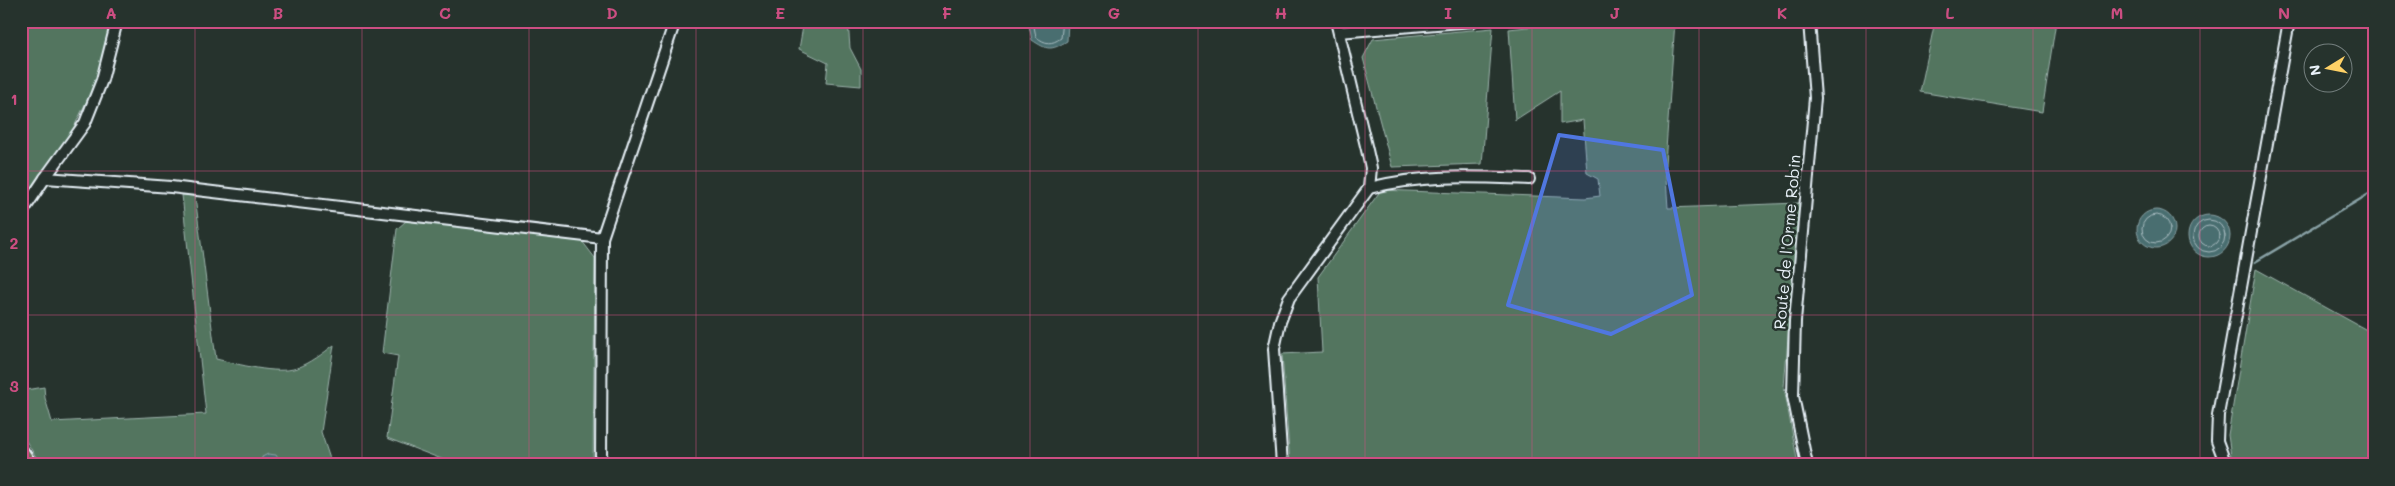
<svg xmlns="http://www.w3.org/2000/svg" width="2395" height="486" viewBox="0 0 2395 486" font-family="Mali,sans-serif">
  <rect width="100%" height="100%" fill="#26332d"/>
  <filter id="ink" filterUnits="userSpaceOnUse"><feTurbulence type="fractalNoise" baseFrequency=".02" numOctaves="2"/><feDisplacementMap in="SourceGraphic" scale="10" xChannelSelector="R" yChannelSelector="G"/><feConvolveMatrix kernelMatrix="1 2 1 2 8 2 1 2 1" color-interpolation-filters="sRGB"/></filter>
  <g filter="url(#ink)">
    <!-- green -->
    <g fill="#52755f" stroke="#9db3ac">
      <path d="M21,21H112L94,86L71,133L21,204Z"/>
      <path d="M804,21H848L850,48L861,69V86L826,83L828,63L799,49Z"/>
      <path d="M1582,21H1675L1665,164L1668,208L1799,203L1784,387L1798,465H1290L1282,354L1322,352L1318,277L1381,190L1585,198L1600,196L1598,179L1587,173L1583,120L1560,124V91L1515,120L1509,29Z"/>
      <path d="M1935,21H2056L2042,112L1920,92Z"/>
      <path d="M1493,28L1482,164L1392,167L1363,58L1373,39Z"/>
      <path d="M182,195L195,196L216,359C238,364 276,375 297,368C311,363 322,354 334,345L321,432L332,465H41L21,433V391L44,387L45,398L52,422L206,414Z"/>
      <path d="M406,221H420L582,241L595,258L593,465H442L444,460L387,438L398,356L382,353L397,229Z"/>
      <path d="M2256,269L2374,334V465H2237L2231,456L2228,435Z"/>
    </g>
    <!-- water -->
    <g fill="#4a6e70" stroke="#89a2a6">
      <path d="M1028,21H1068L1067,41C1051,51 1047,50 1032,40Z"/>
      <circle cx="2156" cy="229" r="19"/>
      <circle cx="2209" cy="236" r="21"/>
      <path d="M268,454L276,455L282,465H262V457Z"/>
    </g>
    <g fill="none" stroke-linecap="round" stroke-linejoin="round">
      <!-- shore -->
      <g stroke="#a9bdc2" stroke-width="1">
        <path d="M1033,21L1036,37C1046,44 1051,45 1061,38L1063,21"/>
        <circle cx="2156" cy="229" r="14"/>
        <circle cx="2209" cy="236" r="16"/>
        <circle cx="2209" cy="236" r="10"/>
      </g>
      <!-- stream -->
      <g stroke="#89a2a6" stroke-width="2.5">
        <path d="M2255,262L2374,191"/>
        <path d="M2202,465V464"/>
      </g>
      <!-- minor casing -->
      <g stroke="#e8f1f8" stroke-width="14">
        <g id="minor">
          <path d="M117,21L102,80L85,123L45,178L171,187L602,238"/>
          <path d="M1339,32L1473,21"/>
          <path d="M1369,188C1422,174 1474,177 1529,179"/>
          <path d="M21,214L45,178"/>
          <path d="M601,465L602,238L675,21"/>
          <path d="M1282,465L1274,349L1280,322L1289,298L1369,188L1371,168L1367,150L1336,21"/>
          <path d="M1807,465L1793,396L1795,321L1815,98L1809,21"/>
          <path d="M2226,465L2217,441L2218,415L2289,21"/>
        </g>
      </g>
      <!-- highway casing -->
      <g stroke="#e8f1f8" stroke-width="19">
        <path id="highway" d="M21,453L29,465"/>
      </g>
      <!-- minor -->
      <use href="#minor" stroke="#26332d" stroke-width="10"/>
      <!-- highway -->
      <use href="#highway" stroke="#706e59" stroke-width="15"/>
    </g>
  </g>
  <!-- marked area -->
  <path fill="#5077e0" fill-opacity="0.2" stroke="#5077e0" stroke-width="4" stroke-linejoin="round" d="M1559,135L1663,150L1692,295L1611,334L1508,305Z"/>
  <!-- grid -->
  <path fill="none" stroke="#cc4e82" stroke-width="1" stroke-opacity="0.55" d="M195,21V465M362,21V465M529,21V465M696,21V465M863,21V465M1030,21V465M1198,21V465M1365,21V465M1532,21V465M1699,21V465M1866,21V465M2033,21V465M2200,21V465M21,171H2374M21,315H2374"/>
  <g text-anchor="middle" stroke-width="5" stroke-linejoin="round" paint-order="stroke">
    <!-- street labels -->
    <g font-size="16" fill="#e8f1f8" stroke="#26332d">
      <text transform="translate(1787 242) rotate(-85)" y="6">Route de l'Orme Robin</text>
    </g>
  </g>
  <!-- margin -->
  <rect width="2395" height="486" fill="none" stroke="#26332d" stroke-width="55"/>
  <!-- north arrow -->
  <g transform="translate(2328 68) rotate(260)"><circle r="24" fill="#26332d" stroke="#747f7e"/>
  <path d="M0-4L9 19L0 12L-9 19Z" fill="#ffd166"/>
  <text y="-8" font-size="14" font-weight="bold" text-anchor="middle" fill="#e8f1f8">N</text>
  </g>
  <rect x="28" y="28" width="2340" height="430" fill="none" stroke="#cc4e82" stroke-width="2"/>
  <g font-size="16" text-anchor="middle" font-weight="bold" fill="#cc4e82">
    <text x="111" y="19">A</text>
    <text x="278" y="19">B</text>
    <text x="445" y="19">C</text>
    <text x="612" y="19">D</text>
    <text x="780" y="19">E</text>
    <text x="947" y="19">F</text>
    <text x="1114" y="19">G</text>
    <text x="1281" y="19">H</text>
    <text x="1448" y="19">I</text>
    <text x="1615" y="19">J</text>
    <text x="1782" y="19">K</text>
    <text x="1950" y="19">L</text>
    <text x="2117" y="19">M</text>
    <text x="2284" y="19">N</text>
    <text x="14" y="105">1</text>
    <text x="14" y="249">2</text>
    <text x="14" y="392">3</text>
  </g>
</svg>
